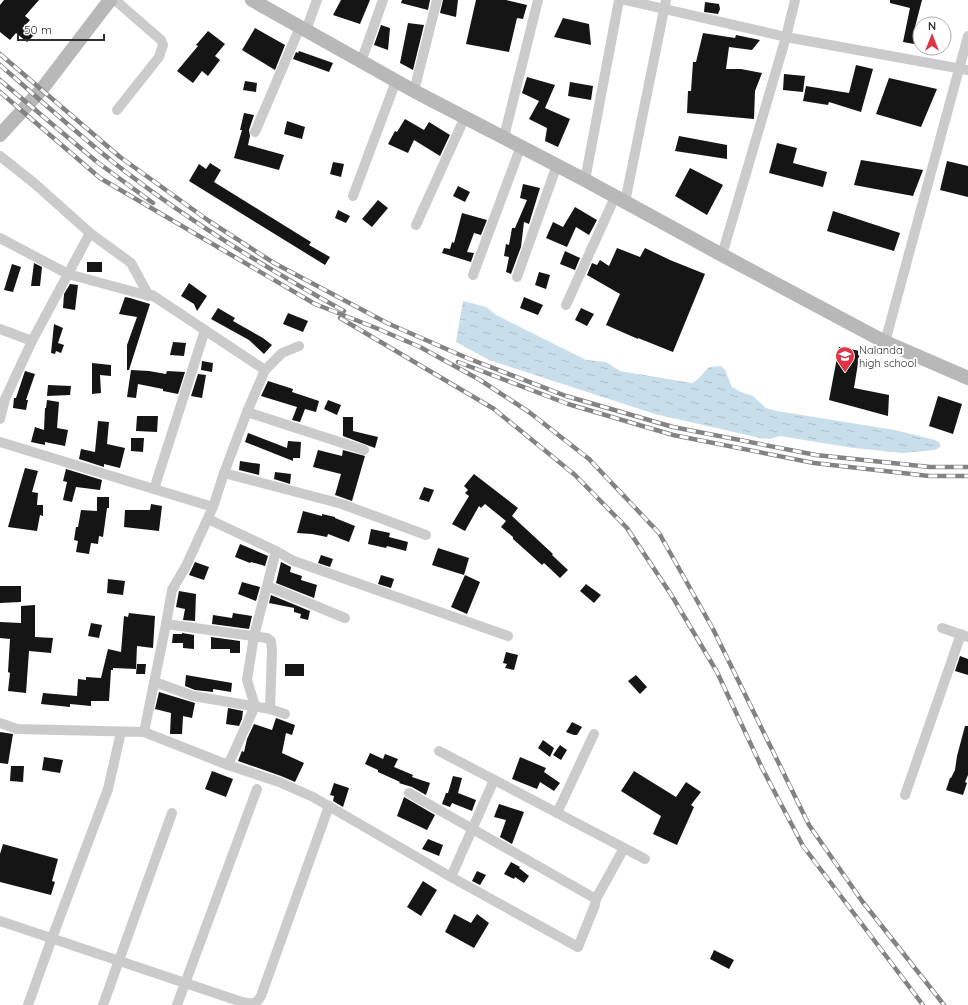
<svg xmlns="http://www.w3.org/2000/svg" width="968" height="1005" viewBox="0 0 968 1005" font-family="Quicksand,sans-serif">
  <defs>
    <pattern id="water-ripples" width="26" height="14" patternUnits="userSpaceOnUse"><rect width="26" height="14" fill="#c8deea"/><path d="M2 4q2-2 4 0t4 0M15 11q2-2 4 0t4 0" fill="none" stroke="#acbfc9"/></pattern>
  </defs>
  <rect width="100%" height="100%" fill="#fff"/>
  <!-- water -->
  <path fill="url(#water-ripples)" d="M463,301L486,307L496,315L586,360L606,362L620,371L692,383L697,380L709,367L721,366L725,370L732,387L741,392L753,396L766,408L777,411L895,430L935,440L940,443V447L935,450L903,453L853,448L780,436L770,439L760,438L655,414L489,360L456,342Z"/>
  <!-- building -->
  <g fill="#151515">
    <path d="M4,0H39L25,16L30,20L24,27L34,35L27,42L16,33L10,40L0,32V5Z"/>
    <path d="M341,0H370L360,24L333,15Z"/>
    <path d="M402,0H430L428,10L401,3Z"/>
    <path d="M443,0H458L456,17L440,13Z"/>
    <path d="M476,0H506L527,5L523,19L517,18L509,52L466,44Z"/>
    <path d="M890,0H922L915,27L920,28V45L903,42L910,8L890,3Z"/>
    <path d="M705,2L719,4L720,9L718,14L704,12Z"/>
    <path d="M563,18L589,24L591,45L554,37Z"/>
    <path d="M408,23L424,25L413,70L400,63Z"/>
    <path d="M381,25L390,28L388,50L374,45Z"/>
    <path d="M255,28L285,45L275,70L242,50Z"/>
    <path d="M208,31L225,44L215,56L220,60L208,76L202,71L193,83L177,71L198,46L196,45Z"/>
    <path d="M703,33L735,38L736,35L760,40L752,50L729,47L726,69H741L762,73L755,91L754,119L687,113L688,91H691L693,62H696Z"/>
    <path d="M299,51L333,63L329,72L293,59L296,52L298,53Z"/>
    <path d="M856,65L873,69L861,112L829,102L828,105L803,101L806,86L849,93Z"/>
    <path d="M784,74L805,76L803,92L783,90Z"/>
    <path d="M527,77L555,85L545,108L570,119L558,147L545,141L547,128L529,119L539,101L522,93Z"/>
    <path d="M889,78L937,89L921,127L876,114Z"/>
    <path d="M245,81L257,83L256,92L243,90Z"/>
    <path d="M570,82L593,86L591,100L568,96Z"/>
    <path d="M244,113L254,115L249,130L250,136L248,145L284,155L279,170L234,158L242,130H240Z"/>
    <path d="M405,119L424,130L429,122L450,135L440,156L414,140L408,153L388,144L395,131L397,132Z"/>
    <path d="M287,121L305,127L302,139L284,134Z"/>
    <path d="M679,136L727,145V159L675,151Z"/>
    <path d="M777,143L797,148L793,163L827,172L823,187L769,173Z"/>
    <path d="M861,160L923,170L913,196L854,185Z"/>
    <path d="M947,161L968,166V197L940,190Z"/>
    <path d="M333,162L344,164L341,177L330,174Z"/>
    <path d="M210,163L221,170L214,182L311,242L309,245L330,257L325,265L189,181L199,164L206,169Z"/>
    <path d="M690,168L723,185L707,215L675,196Z"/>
    <path d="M523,184L540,188L529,224L524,222L521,247L511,274L506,272L509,257L504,256L506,244L509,245L512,228H515L527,200L520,198Z"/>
    <path d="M458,186L470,192L465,202L453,196Z"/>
    <path d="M378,200L388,208L372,227L362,219Z"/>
    <path d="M575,207L597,220L589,235L576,227L567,247L546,238L553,222L563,227Z"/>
    <path d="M338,210L350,216L346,223L335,218Z"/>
    <path d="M833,211L900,233L894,251L827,231Z"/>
    <path d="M462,213L487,220L481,235L474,233L467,252L474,253L471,262L442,253L444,248L450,249L452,242L454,243Z"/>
    <path d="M617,248L640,257L645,248L670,260L705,274L673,352L638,338V339L606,325L620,294L587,275L592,263L597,265L600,260L609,266Z"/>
    <path d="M565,251L580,258L575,270L560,264Z"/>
    <rect x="87" y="262" width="15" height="10"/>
    <path d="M34,263L42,267L40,286H31Z"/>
    <path d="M12,264L21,267L13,292L4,290Z"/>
    <path d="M539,272L550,275L546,289L535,285Z"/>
    <path d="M189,283L207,296L197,311L194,304L181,296Z"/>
    <path d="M70,284L78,285L75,310L63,308L64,294Z"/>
    <path d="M125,297L130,298L150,304L129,370H127V345L137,317L119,314Z"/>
    <path d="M524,297L543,305L538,315L520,308Z"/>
    <path d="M218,308L235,318L233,321L263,338L272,345L264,354L249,340L211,319Z"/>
    <path d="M581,308L594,314L587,326L575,320Z"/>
    <path d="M288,313L308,321L303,332L283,324Z"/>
    <path d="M54,324L63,328L58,343L64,345L61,353L56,351L55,354L51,353Z"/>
    <path d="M173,342L186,343L184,356L170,355Z"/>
    <path d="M839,347L860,351L854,388L889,395L888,416L829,400Z"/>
    <path d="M202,361L213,363L212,372L201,370Z"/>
    <path d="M92,363L111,365V376L100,375L101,393L92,394Z"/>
    <path d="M131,370L149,371L166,374L167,371L185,372L178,394L163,391V389L138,384L136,398L127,397Z"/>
    <path d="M25,371L35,374L26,400H28L26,410L13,408L14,398H16Z"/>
    <path d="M198,374L206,375L202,398L191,396Z"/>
    <path d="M268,381L293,389L292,392L319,401L316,412L305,409L300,422L292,420L297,407L261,396Z"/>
    <path d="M48,385L71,386L70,395L47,396Z"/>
    <path d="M938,396L962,404L953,434L929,426Z"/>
    <path d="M47,400L59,402L57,428L68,430L65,446L45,442V445L31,442L35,427L44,430L45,408H46Z"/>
    <path d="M328,400L341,405L337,415L324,409Z"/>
    <path d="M137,416H158L157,432L136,431Z"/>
    <path d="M343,417H353V431L378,437L375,448L343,436Z"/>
    <path d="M98,421L109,422L107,444L125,448L120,468L104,464V467L79,459L81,449L95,452Z"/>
    <path d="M248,433L287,448L288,441L301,442L300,458H293V461L245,442Z"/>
    <path d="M131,438H144L143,452L131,451Z"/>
    <path d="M318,450L342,456L343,450L365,456L352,501L335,495L341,474L313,467Z"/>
    <path d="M240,461L260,464L259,475L239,470Z"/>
    <path d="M25,468L38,471L32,492L38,493L37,505H43V516L40,515L37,531L8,527Z"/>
    <path d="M66,469L102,480L100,490L76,487L72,502L63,500L67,482L63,481Z"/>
    <path d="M275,472L291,474L290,484L274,479Z"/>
    <path d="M474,474L518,508L512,516L553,554L552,555L568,570L560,578L544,563L542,565L513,539V537L501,527L506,521L485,504L481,508L479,506L465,531L452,524L469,496L465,493L468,490L464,486Z"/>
    <path d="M424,487L434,490L429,502L419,499Z"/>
    <path d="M97,497H109V508H107L103,537L99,536L98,544L91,543L89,554L76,552L78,541L74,540L76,527H78L81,510L97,511Z"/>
    <path d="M151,504L162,506L159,531L124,527L125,510H150Z"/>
    <path d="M303,511L322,516V514L335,517V518L355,526L349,542L328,534L327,537L312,534L297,533Z"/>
    <path d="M371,529L390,533L389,537L408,542L406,551L387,546L386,548L368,544Z"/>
    <path d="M240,544L268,556L265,566L251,562L250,563L235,557Z"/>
    <path d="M438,548L469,558L464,575L432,565Z"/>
    <path d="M321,555L333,559L330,567L318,563Z"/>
    <path d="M195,562L209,567L204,580L189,575Z"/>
    <path d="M281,562L291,567L290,572L302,576L301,580L317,585L314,598L276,583Z"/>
    <path d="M381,575L394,579L391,588L378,584Z"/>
    <path d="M465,575L480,582L467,614L451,607Z"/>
    <path d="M108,579L125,581L123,595L107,593Z"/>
    <path d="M242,582L260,587L256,601L238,594Z"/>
    <path d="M586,584L601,595L594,603L580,591Z"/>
    <path d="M0,586H21V602L0,603Z"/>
    <path d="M179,591L196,594L195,621L183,620L185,609L176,607Z"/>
    <path d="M271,595L310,611L308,620L300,618L301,614L294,612V608L269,603Z"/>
    <path d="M35,605V637L53,638L51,653L29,651L26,693L8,691L10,673L8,672L10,639L0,638V622L21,623V606Z"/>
    <path d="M129,613L155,616L153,648L137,646L136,669L113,668V670H111L109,701H91V706L70,704V707L41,704L43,693L77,696L78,679L86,680V677L101,678L108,649L121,652L124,616L128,617Z"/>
    <path d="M233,613L252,616L249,629L212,624L213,615L232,618Z"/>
    <path d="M91,623L102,625L99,638L88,636Z"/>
    <path d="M182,633L194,635V649L183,648V643H172L173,634H182Z"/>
    <path d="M211,637L240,641V653H230V649H211Z"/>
    <path d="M506,652L518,655L514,670L505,668L507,664L503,663Z"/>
    <path d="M960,656L968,659V675L955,671Z"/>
    <path d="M137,664H146L145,674H136Z"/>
    <rect x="285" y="664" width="19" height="12"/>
    <path d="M186,675L232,683L231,692L213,689V692L195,690L185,686Z"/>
    <path d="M636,675L647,687L640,694L628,681Z"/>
    <path d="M159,692L195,703L192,718L183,716L182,734H170L171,713L155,709Z"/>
    <path d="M228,708L243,711L242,719L239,726L226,724Z"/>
    <path d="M276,718L295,725L292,735L286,733L282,753L304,763L295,782L281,776L238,761L242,751L244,752L247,739L254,724L272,730Z"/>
    <path d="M572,722L582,727L577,735H574L566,732Z"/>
    <path d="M965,726H968V775L965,782L967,783L963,795L946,790L950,778H951L955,770L957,756Z"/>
    <path d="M0,732L13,734L8,764L0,763Z"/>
    <path d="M543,740L554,748L550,757L538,748Z"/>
    <path d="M560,745L567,750L561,760L553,755Z"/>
    <path d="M370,753L383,759L385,754L398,759L394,767L413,775L412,777L430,783L426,795L412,787L399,783L400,782L378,772V770L365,764Z"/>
    <path d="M44,757L63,760L60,773L42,770Z"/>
    <path d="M520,757L546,768L544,772L560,783L554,791L540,782L537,789L512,779Z"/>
    <path d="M11,766H24L23,782L10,781Z"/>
    <path d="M212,771L233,779L226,797L205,789Z"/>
    <path d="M634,771L676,797L686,782L701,792L691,805L694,807L677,845L653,834L661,816L621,791Z"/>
    <path d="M453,776L462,778L458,793L476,800L472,811L452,803L450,807L442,804L446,793H448Z"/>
    <path d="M334,783L349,788L343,807L333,801L334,796L330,795Z"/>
    <path d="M404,797L435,815L427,830L397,816Z"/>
    <path d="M499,804L524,812L512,844L500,837L506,820L494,817Z"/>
    <path d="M428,839L443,845L439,856L422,849Z"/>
    <path d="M3,844L58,859L52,881L55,882L51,895L0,882V854Z"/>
    <path d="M511,862L520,867L519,868L529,876L524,883L515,877L514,879L504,874Z"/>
    <path d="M477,871L486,875L480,885L472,881Z"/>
    <path d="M423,881L437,890L421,916L407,907Z"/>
    <path d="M454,914L471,923L477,914L489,923L474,948L445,932Z"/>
    <path d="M714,950L734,960L729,969L710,959Z"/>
  </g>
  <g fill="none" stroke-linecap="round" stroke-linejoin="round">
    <!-- street -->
    <g stroke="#cbcbcb" stroke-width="10">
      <path d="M115,0L161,40L163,45L159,57L117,110"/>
      <path d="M625,0L786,37L968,70"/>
      <path d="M306,30L317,0"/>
      <path d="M361,62L383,0"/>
      <path d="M414,91L437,0"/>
      <path d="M255,132L300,27"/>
      <path d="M504,137L538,0"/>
      <path d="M0,156L34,183L90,233L131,263L149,296L152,295L265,370"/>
      <path d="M585,180L619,0"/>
      <path d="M353,196L396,81"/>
      <path d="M625,202L666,0"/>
      <path d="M416,225L465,117"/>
      <path d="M0,238L68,274L149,296"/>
      <path d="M722,255L786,37L795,0"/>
      <path d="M473,275L521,146"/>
      <path d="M517,277L557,165"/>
      <path d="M566,305L615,197"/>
      <path d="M0,329L32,341"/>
      <path d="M885,342L968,36"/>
      <path d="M247,412L364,450"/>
      <path d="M0,419L5,399L32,341L90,233"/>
      <path d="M0,442L213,507"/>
      <path d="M224,473L342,504L426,535"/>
      <path d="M154,489L205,330"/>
      <path d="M208,519L276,551L294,561L508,636"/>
      <path d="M267,586L345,618"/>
      <path d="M166,624L267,638L271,641L272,652L270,709"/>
      <path d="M942,628L968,637"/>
      <path d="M155,682L193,696L270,709L285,714"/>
      <path d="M0,723L17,729L144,732L228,765L279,782L313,797L451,877L578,947L595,905L596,899L409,793"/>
      <path d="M144,732L166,624L172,590L186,566L213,507L224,473L247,412L265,370L282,353L299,346"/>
      <path d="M439,751L645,859"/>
      <path d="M228,765L255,706L247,680L254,636L276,551"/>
      <path d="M905,795L961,634"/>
      <path d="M557,813L594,734"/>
      <path d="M451,877L494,780"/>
      <path d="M596,899L624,848"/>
      <path d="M0,921L242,1002C251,1004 256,1005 261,996L329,806"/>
      <path d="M28,1005L52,938L108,789L121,732"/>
      <path d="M103,1005L172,813"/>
      <path d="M177,1005L257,789"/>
    </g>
    <!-- secondary -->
    <g stroke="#b8b8b8" stroke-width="14">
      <path d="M252,0L414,91L585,180L722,255L885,342L968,378"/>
      <path d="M0,135L42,89L110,0"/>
    </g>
    <!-- rail casing -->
    <g stroke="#838383" stroke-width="4.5">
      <g id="rail">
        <path d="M0,54L120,157L209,221L274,263L387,323L467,358L566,396L673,427L816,455L930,467H968"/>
        <path d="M0,65C37,97 74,131 113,162C185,219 264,267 344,311"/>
        <path d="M0,80L97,162L153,203"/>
        <path d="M0,92L100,178L315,304L376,328L420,347L480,380L529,412L589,459L659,533L713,629L809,825L862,901L944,1005"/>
        <path d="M340,318L494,409L575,475L627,528L672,596L717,672L762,768L803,846L923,1005"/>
        <path d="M458,362L568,404L673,435L814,463L929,476H968"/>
      </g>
    </g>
    <!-- rail -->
    <use href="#rail" stroke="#fff" stroke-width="3" stroke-dasharray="9" stroke-linecap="butt"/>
  </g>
  <!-- icons -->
  <defs>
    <g id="school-pin" transform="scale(1)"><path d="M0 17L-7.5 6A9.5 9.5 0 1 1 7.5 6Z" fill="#e13347" stroke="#fff"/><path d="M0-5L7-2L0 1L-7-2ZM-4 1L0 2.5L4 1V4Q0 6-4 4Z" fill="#fff"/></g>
  </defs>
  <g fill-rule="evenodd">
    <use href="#school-pin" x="845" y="356"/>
  </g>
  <g text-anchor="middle" stroke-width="4" stroke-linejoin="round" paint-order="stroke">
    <!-- poi labels -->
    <g font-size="11" fill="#2e2e2e" stroke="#fff" text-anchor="start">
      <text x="859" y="354">Nalanda<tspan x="859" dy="13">high school</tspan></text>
    </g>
  </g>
  <!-- north arrow -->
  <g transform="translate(932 36)"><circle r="19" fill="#ffffff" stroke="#ababab"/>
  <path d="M0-3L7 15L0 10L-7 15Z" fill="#e13347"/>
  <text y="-6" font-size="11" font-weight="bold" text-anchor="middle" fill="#2e2e2e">N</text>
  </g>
  <!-- scale -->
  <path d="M18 34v6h86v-6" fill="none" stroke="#2e2e2e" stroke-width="2"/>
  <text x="24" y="34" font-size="12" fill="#2e2e2e" stroke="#ffffff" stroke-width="3" paint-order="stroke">50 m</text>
</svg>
